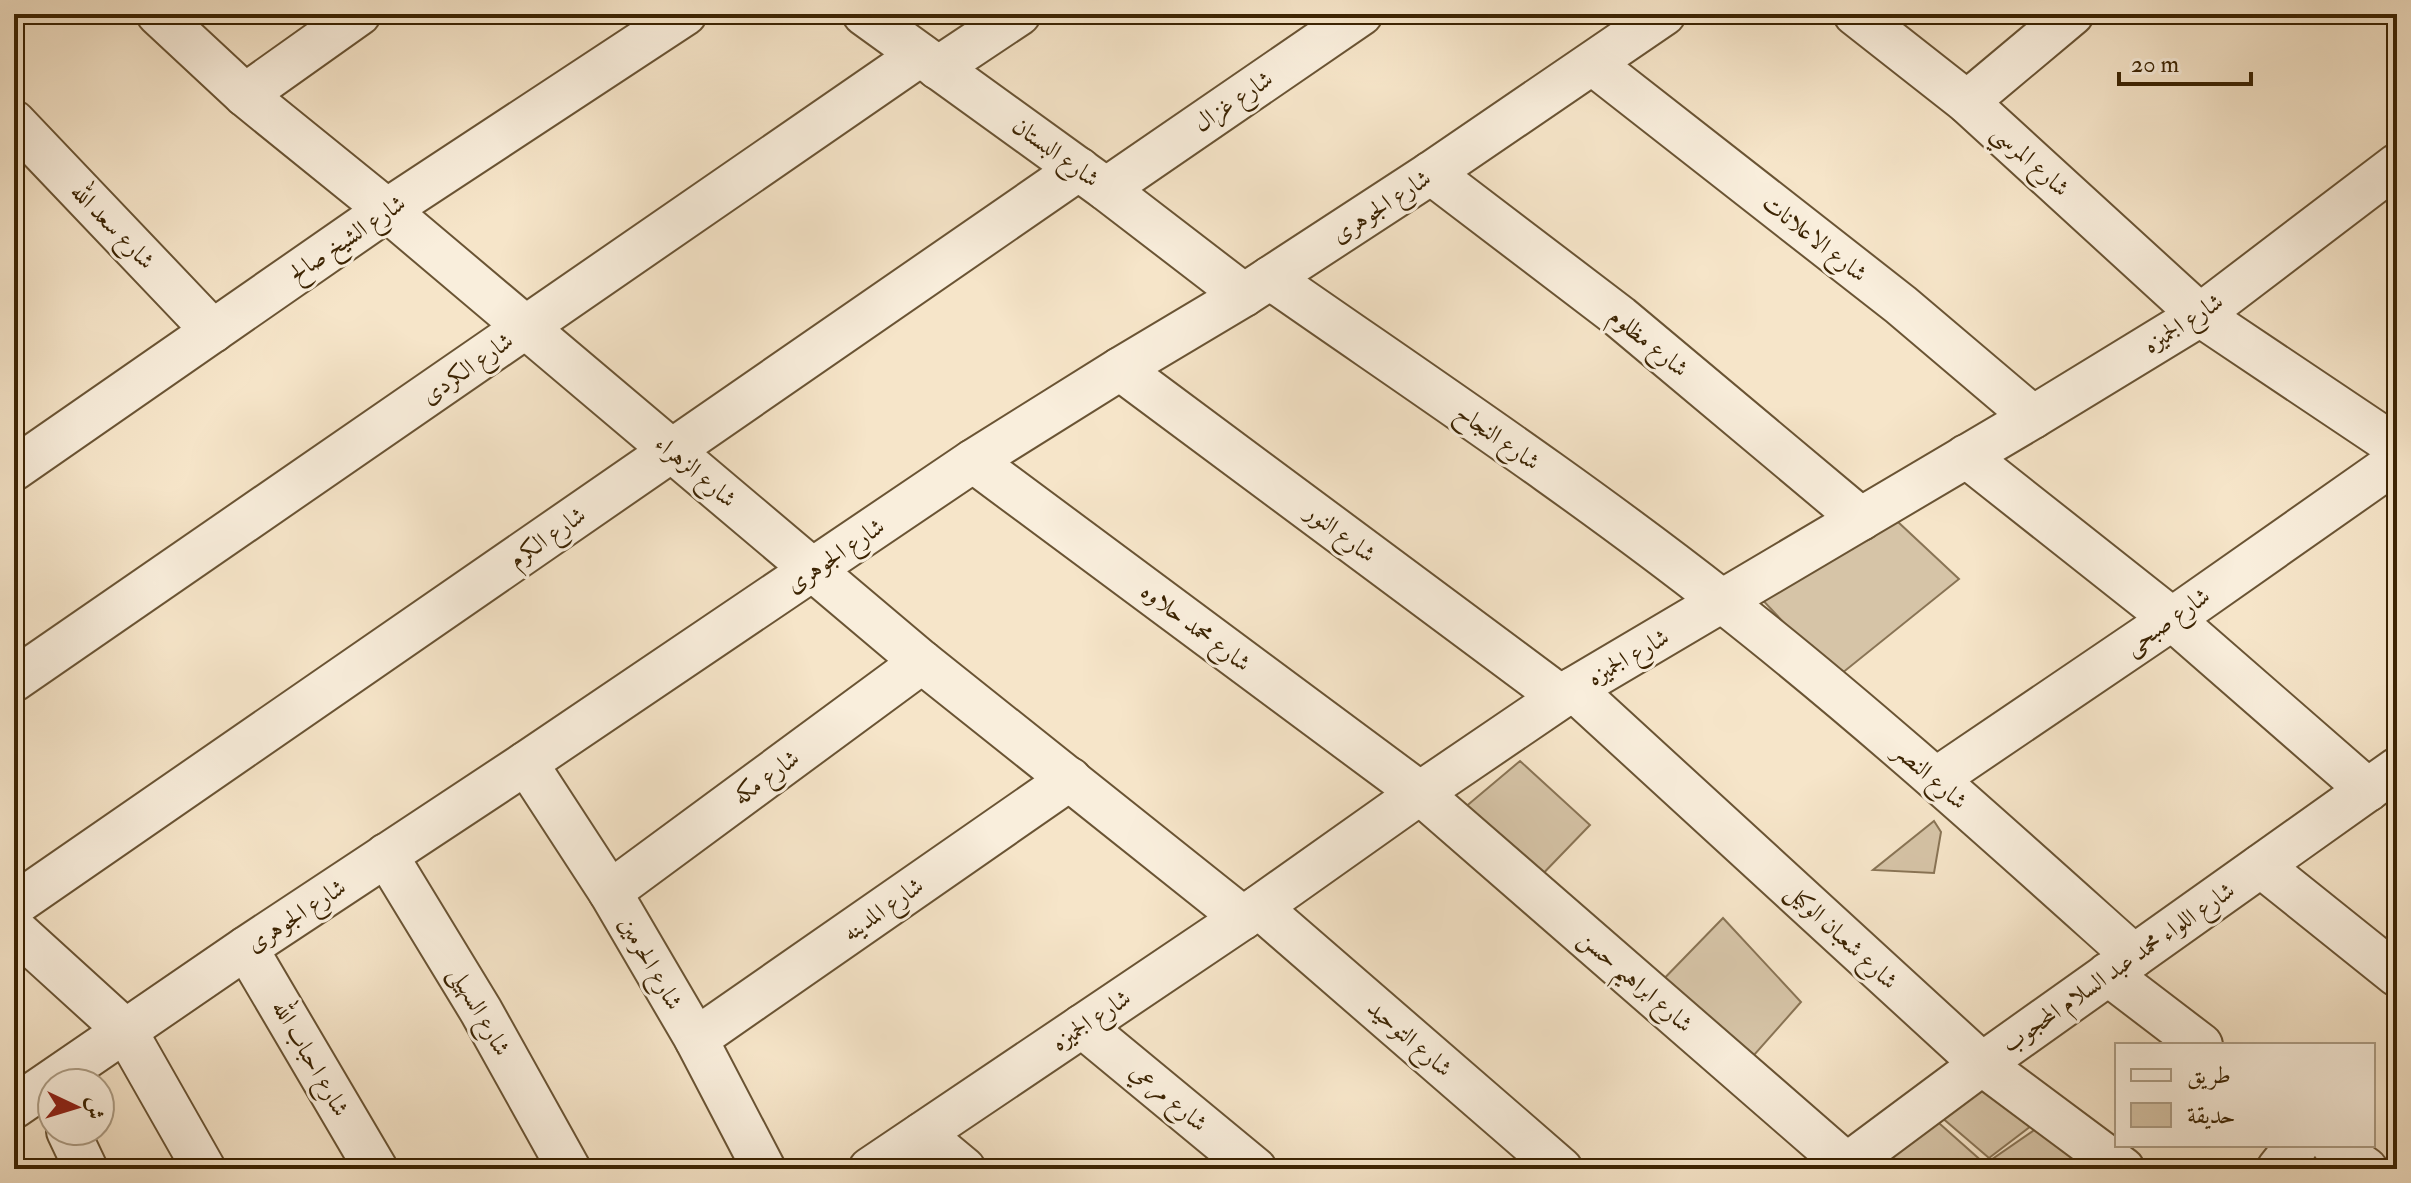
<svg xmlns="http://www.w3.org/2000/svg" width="2411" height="1183" viewBox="0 0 2411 1183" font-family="'IM FELL Double Pica',Amiri,serif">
  <rect width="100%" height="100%" fill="#f6e5c9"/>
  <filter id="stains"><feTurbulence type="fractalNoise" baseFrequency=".0025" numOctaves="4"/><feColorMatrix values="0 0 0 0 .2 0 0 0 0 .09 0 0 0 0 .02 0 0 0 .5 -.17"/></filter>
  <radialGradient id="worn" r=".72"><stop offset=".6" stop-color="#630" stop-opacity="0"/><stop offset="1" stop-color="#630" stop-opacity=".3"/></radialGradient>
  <!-- green -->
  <g fill="#d6c4a7" stroke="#897455" stroke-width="2">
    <path d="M1877,518L1898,522L1959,579L1836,678L1756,593Z"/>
    <path d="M1520,761L1590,825L1532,885L1457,814Z"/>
    <path d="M1934,821L1941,832L1934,873L1873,870Z"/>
    <path d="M1723,918L1801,1002L1747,1063L1653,990Z"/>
    <path d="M1982,1075L2039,1120L1989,1158L1933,1110Z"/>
    <path d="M1931,1116L1985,1164L2043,1124L2092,1160L2085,1169H1990L1985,1165L1981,1169H1870Z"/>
  </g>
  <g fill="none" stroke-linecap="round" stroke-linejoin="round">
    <!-- street casing -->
    <g stroke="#6a5434" stroke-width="46">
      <g id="street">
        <path d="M158,14L245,95L387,210L922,662L1243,918"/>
        <path d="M864,14L1106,189L1244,295"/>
        <path d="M1855,14L1967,102L2200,315L2397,447"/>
        <path d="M1593,64L1901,305L2033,417"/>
        <path d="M938,68L1019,14"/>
        <path d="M245,95L359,14"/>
        <path d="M1967,102L2072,14"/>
        <path d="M14,122L213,331"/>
        <path d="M1431,173L1620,317L1861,519"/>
        <path d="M1106,189L1361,14"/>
        <path d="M1270,278C1422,384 1577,487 1722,601C1865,713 1999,835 2134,956"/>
        <path d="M1120,369L1561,697"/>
        <path d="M1966,456L2172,619L2368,790"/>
        <path d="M973,461L1420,793L1852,1169"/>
        <path d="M14,469L387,210L685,14"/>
        <path d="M14,680L920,55"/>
        <path d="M1573,689L1982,1064L2123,1169"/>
        <path d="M526,763L610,892L696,1039L764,1169"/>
        <path d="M1936,779L2172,619L2397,461"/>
        <path d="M386,855L481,1011L569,1169"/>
        <path d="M2261,866L2397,975"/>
        <path d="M610,892L922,662"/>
        <path d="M14,905L1079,169"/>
        <path d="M1259,907L1561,1169"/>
        <path d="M14,929L125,1030L204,1169"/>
        <path d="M246,948L376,1169"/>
        <path d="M2108,974L2201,1045"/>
        <path d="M1082,1026L1255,1169"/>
        <path d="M696,1039L1070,779"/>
        <path d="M14,1107L246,948L526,763L973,461L1120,369L1244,295L1431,173L1664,14"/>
        <path d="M68,1131L86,1169"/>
        <path d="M922,1134L964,1169"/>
        <path d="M2333,1145L2366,1169"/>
        <path d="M870,1169L1259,907L1420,793L1573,689L2033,417L2200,315L2397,165"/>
        <path d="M1841,1169L1982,1064L2397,769"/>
        <path d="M2278,1169L2297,1145"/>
      </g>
    </g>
    <!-- street -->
    <use href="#street" stroke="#f9eedc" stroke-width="42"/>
  </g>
  <g text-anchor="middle" stroke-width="6" stroke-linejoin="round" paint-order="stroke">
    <!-- street labels -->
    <g font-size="24" fill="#3c2403" stroke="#f9eedc">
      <text transform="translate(1233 101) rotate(-34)" y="8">شارع غزال</text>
      <text transform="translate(1056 152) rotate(36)" y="8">شارع البستان</text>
      <text transform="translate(2031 160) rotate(42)" y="8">شارع المرسي</text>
      <text transform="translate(1381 206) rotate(-33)" y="8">شارع الجوهرى</text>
      <text transform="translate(113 226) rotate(46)" y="8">شارع سعد الله</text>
      <text transform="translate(347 238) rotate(-34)" y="8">شارع الشيخ صالح</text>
      <text transform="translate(1815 238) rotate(38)" y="8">شارع الاعلانات</text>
      <text transform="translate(2183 323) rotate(-33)" y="8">شارع الجميزه</text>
      <text transform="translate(1649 342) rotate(39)" y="8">شارع مظلوم</text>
      <text transform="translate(467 368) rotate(-35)" y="8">شارع الكردى</text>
      <text transform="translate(1498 437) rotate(35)" y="8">شارع النجاح</text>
      <text transform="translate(696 471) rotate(40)" y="8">شارع الزهراء</text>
      <text transform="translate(1341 533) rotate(37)" y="8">شارع النور</text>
      <text transform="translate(547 537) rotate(-35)" y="8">شارع الكرم</text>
      <text transform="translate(835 555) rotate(-34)" y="8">شارع الجوهرى</text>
      <text transform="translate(2167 621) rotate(-35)" y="8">شارع صبحى</text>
      <text transform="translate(1196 627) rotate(37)" y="8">شارع محمد حلاوه</text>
      <text transform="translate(1628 657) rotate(-30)" y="8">شارع الجميزه</text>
      <text transform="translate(1931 776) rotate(41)" y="8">شارع النصر</text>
      <text transform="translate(766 777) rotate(-36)" y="8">شارع مكه</text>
      <text transform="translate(883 909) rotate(-35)" y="8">شارع المدينه</text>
      <text transform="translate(296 915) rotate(-33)" y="8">شارع الجوهرى</text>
      <text transform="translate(1842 936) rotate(43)" y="8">شارع شعبان الوكيل</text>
      <text transform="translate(651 963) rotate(60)" y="8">شارع الحرمين</text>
      <text transform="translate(2118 967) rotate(-35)" y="8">شارع اللواء محمد عبد السلام المحجوب</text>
      <text transform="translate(1636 981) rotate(41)" y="8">شارع ابراهيم حسن</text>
      <text transform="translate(480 1011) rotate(60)" y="8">شارع السهيلى</text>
      <text transform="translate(1091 1020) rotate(-34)" y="8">شارع الجميزه</text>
      <text transform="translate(1410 1038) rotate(41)" y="8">شارع التوحيد</text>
      <text transform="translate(311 1058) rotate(60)" y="8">شارع احباب الله</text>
      <text transform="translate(1169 1097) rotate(40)" y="8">شارع مرعي</text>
    </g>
  </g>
  <!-- margin -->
  <rect width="2411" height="1183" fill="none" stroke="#f6e5c9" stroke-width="48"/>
  <rect x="16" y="16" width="2379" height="1151" fill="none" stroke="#3c2403" stroke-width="4"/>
  <rect x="24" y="24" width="2363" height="1135" fill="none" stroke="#3c2403" stroke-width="2"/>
  <!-- legend -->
  <rect x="2115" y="1043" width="260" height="104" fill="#f9eedc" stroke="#ad9d85" stroke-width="2"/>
  <rect x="2131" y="1069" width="40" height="12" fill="#f9eedc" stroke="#ad9d85" stroke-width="2"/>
  <text x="2187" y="1083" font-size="24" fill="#3c2403">طريق</text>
  <rect x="2131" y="1103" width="40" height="24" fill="#d6c4a7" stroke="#ad9d85" stroke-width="2"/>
  <text x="2187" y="1123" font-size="24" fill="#3c2403">حديقة</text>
  <!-- north arrow -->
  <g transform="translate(76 1107) rotate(94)"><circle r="38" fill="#f9eedc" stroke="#ad9d85" stroke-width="2"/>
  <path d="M0-6L14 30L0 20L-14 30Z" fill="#8f2418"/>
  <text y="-12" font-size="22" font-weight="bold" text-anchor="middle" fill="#3c2403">ش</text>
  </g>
  <!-- scale -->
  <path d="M2119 72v12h132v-12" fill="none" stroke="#3c2403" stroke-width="4"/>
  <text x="2131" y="72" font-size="24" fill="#3c2403" stroke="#f9eedc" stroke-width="6" paint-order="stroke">20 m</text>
  <rect width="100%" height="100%" filter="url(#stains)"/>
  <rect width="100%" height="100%" fill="url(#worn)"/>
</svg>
